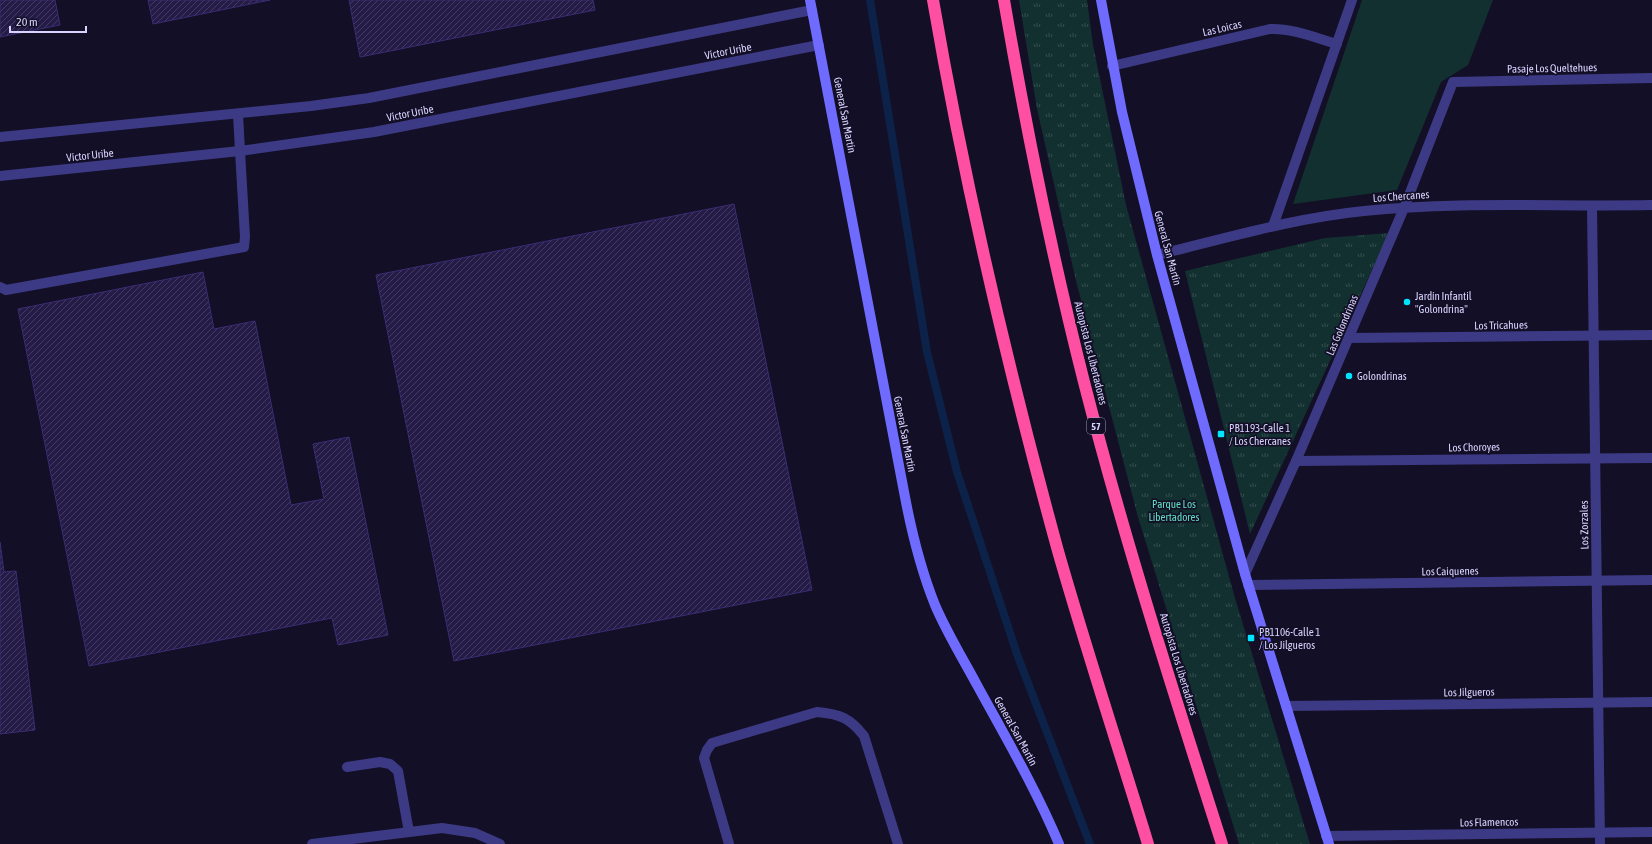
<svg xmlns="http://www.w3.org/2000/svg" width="1652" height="844" viewBox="0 0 1652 844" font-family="'Asap Condensed',sans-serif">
  <defs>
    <pattern id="park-tufts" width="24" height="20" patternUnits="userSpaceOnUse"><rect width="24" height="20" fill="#12302f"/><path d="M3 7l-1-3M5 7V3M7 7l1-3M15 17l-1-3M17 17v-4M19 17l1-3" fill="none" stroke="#344d4e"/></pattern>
    <pattern id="building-hatch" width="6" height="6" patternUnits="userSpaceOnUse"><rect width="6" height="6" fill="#241b47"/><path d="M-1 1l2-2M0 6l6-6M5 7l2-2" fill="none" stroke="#433b63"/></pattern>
  </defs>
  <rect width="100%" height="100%" fill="#130f26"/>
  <!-- green -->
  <path fill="#12302f" d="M1362,0H1493L1468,65L1441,82L1397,190L1293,204Z"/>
  <!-- park -->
  <g fill="url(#park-tufts)">
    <path d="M1019,0H1087L1093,45L1126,205L1235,598L1310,844H1239L1138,517L1076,281L1037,109Z"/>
    <path d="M1389,233L1250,534L1185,271L1325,238Z"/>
  </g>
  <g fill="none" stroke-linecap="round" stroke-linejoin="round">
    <!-- stream -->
    <path stroke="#0c2248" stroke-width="8" d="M870,0L927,352L957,472L1018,657L1090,844"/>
  </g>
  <!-- building -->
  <g fill="url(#building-hatch)" stroke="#3b2d73">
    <path d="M0,0H55L60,25L0,37Z"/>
    <path d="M148,0H270L153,24Z"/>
    <path d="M349,0H593L595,10L360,57Z"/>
    <path d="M734,204L812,590L454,661L376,275Z"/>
    <path d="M203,272L214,329L255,321L291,505L324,499L313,444L349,437L388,635L338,645L332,618L89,666L18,309Z"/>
    <path d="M0,542L4,572L16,571L35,730L0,734Z"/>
  </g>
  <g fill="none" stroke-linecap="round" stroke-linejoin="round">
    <!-- lane -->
    <g stroke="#3d3a85" stroke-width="10">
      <path d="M0,287L6,290L244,247L245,237L240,151"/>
      <path d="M347,767L380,762L390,764L398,771L409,832"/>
      <path d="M312,844L442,828L475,833L500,844"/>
      <path d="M729,844L704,758L707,750L712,743L817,712C840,714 850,718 864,736L898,844"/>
    </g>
    <!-- street -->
    <g stroke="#3d3a85" stroke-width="10">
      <path d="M1112,66L1270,29C1292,28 1316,38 1337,44"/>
      <path d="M238,114L240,151"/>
      <path d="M0,137L311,106L369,98L812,10"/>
      <path d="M0,176L240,151L374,132L819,45"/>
      <path d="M1592,206L1600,844"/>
      <path d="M1273,226L1352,0"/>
      <path d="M1157,255C1226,238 1294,218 1364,211C1460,201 1556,207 1652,205"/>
      <path d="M1349,338L1652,335"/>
      <path d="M1296,461L1652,458"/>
      <path d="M1245,574L1296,461L1404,208L1453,82L1652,78"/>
      <path d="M1248,585L1652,580"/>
      <path d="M1286,706L1652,702"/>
      <path d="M1326,836L1652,832"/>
    </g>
    <!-- secondary -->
    <g stroke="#6f6bff" stroke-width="10">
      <path d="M810,0L905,497C912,534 921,570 935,605C947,633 963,659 977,685C1006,738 1036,789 1059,844"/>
      <path d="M1101,0L1122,112L1157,255L1245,574L1329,844"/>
    </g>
    <!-- highway -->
    <g stroke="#ff4fa3" stroke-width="12">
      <path d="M933,0C965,186 1008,369 1058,551C1086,649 1118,746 1148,844"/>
      <path d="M1004,0C1026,128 1052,256 1084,382C1124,538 1173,691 1222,844"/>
    </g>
  </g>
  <!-- markers -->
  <g fill="#00e5ff" stroke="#130f26" stroke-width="1.5">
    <circle cx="1407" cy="302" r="4"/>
    <circle cx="1349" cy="376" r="4"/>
    <rect x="1217" y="430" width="8" height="8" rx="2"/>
    <rect x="1247" y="634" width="8" height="8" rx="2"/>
  </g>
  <g text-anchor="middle" stroke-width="3.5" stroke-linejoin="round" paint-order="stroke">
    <!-- shield labels -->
    <rect fill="#130f26" stroke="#9e99be" stroke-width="1" x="1087" y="418" width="18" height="16" rx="3"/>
    <g font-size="10" font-weight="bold" fill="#d9d4ff">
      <text x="1096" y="430">57</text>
    </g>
    <!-- street labels -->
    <g font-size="11" fill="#d9d4ff" stroke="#130f26">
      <text transform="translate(1222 28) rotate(-13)" y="4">Las Loicas</text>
      <text transform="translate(728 51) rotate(-11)" y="4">Víctor Uribe</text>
      <text transform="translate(1552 68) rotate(-1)" y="4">Pasaje Los Queltehues</text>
      <text transform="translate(410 113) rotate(-11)" y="4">Víctor Uribe</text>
      <text transform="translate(845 115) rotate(79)" y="4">General San Martín</text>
      <text transform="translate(90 155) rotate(-6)" y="4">Víctor Uribe</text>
      <text transform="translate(1401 196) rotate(-4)" y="4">Los Chercanes</text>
      <text transform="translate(1168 248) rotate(75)" y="4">General San Martín</text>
      <text transform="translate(1342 325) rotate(-67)" y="4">Las Golondrinas</text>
      <text transform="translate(1501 325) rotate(-1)" y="4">Los Tricahues</text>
      <text transform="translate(1091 353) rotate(76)" y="4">Autopista Los Libertadores</text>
      <text transform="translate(905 434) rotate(79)" y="4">General San Martín</text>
      <text transform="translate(1474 447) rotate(-1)" y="4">Los Choroyes</text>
      <text transform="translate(1584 525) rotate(-91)" y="4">Los Zorzales</text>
      <text transform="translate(1450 571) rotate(-1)" y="4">Los Caiquenes</text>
      <text transform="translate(1179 664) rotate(73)" y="4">Autopista Los Libertadores</text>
      <text transform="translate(1469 692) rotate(-1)" y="4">Los Jilgueros</text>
      <text transform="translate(1016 731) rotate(61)" y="4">General San Martín</text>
      <text transform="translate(1489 822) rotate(-1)" y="4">Los Flamencos</text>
    </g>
    <!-- poi labels -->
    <g font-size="11" fill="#d9d4ff" stroke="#130f26" text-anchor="start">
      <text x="1415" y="300">Jardín Infantil<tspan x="1415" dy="13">"Golondrina"</tspan></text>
      <text x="1357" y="380">Golondrinas</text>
      <text x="1229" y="432">PB1193-Calle 1<tspan x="1229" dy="13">/ Los Chercanes</tspan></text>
      <text x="1259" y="636">PB1106-Calle 1<tspan x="1259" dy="13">/ Los Jilgueros</tspan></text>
    </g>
    <!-- park labels -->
    <g font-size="11" fill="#5fe0c0" stroke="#130f26">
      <text x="1174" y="508">Parque Los<tspan x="1174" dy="13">Libertadores</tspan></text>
    </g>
  </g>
  <!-- scale -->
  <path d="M10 26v6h76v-6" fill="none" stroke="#d9d4ff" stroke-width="2"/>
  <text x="16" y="26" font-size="12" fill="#d9d4ff" stroke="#130f26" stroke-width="3" paint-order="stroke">20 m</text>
</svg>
